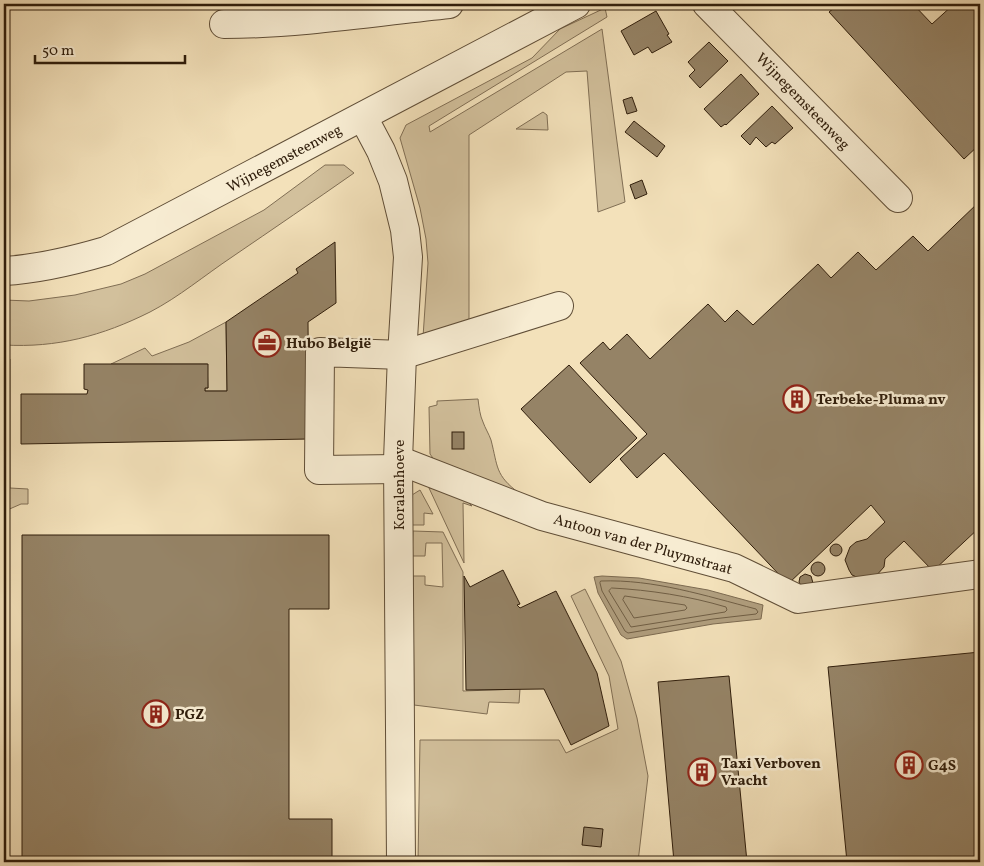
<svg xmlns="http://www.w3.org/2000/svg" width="984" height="866" viewBox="0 0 984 866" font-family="Vollkorn,serif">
  <rect width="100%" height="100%" fill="#f3e1ba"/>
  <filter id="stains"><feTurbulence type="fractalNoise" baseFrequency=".004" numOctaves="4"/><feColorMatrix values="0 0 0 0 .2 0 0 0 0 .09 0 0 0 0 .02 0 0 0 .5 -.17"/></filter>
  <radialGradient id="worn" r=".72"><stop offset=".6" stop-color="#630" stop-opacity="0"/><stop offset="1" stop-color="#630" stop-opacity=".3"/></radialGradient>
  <!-- green -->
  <g fill="#d2c09c" stroke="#806e54">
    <path d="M605,8L607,17L429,126L430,132L602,29L625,202L598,212L587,71L566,72L469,135V321L423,337L428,263L426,239L420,208L400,138L406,125L532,58L560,29Z"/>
    <path d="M543,112L547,115L548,130L516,129Z"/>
    <path d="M325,165H344L354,173C314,201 273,229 232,257C205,275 179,297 150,312C102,336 57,348 4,345V300L29,301L75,295L121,284L145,274L264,210Z"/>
    <path d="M226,322L227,391H205V388H208L207,364H111L145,348L152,356L189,342Z"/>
    <path d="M4,359H10V488L28,489V504H21L5,511L4,514Z"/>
    <path d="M478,399C479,407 480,416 483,422C485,428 489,434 491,440C498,467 495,475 519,493L435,461L430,454L429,407L437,405V401Z"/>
    <path d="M437,487L464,498L472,506L463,503L464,563L429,488Z"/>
    <path d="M420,490L433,514L424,513V525H411L412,495Z"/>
    <path d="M413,531L443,532L463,572V691L520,689L519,703L489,702L487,714L414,705L413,576H425V585L443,587L442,543H426L425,556H412Z"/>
    <path d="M585,589L621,661L637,718L648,776L638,862H418L420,740H559L566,753L618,729L609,676L571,596Z"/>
  </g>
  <!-- water -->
  <path fill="#b09e7e" stroke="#7c6a50" d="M602,576L639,578L708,590L763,605L761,619L713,624L627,639L621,635L598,593L594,577Z"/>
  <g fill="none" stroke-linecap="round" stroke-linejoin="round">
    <!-- shore -->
    <g stroke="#705e44" stroke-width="1">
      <path d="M601,581C654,579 706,596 756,609L758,612L756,614L713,619L628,633L625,631L602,591L600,583Z"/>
      <path d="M612,588C650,590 689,596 726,607L727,610L725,612L631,627L609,591Z"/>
      <path d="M625,596L685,605L687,608L685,610L634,618L623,600Z"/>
    </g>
  </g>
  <!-- building -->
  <g fill="#958366" stroke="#2f1d0b">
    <path d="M839,4H913L932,24L954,4H980V144L964,159L829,12Z"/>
    <path d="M656,11L669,34L667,35L672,42L652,53L648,47L634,55L621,31Z"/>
    <path d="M709,42L728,61L700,88L689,76L695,70L688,62Z"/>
    <path d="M741,74L759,94L726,125L725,124L721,127L704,109Z"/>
    <path d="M632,97L637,111L627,114L623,100Z"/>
    <path d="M772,106L793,128L775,144L772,142L766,147L756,137L750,145L741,136Z"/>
    <path d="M634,121L665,146L657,157L625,132Z"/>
    <path d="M642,180L647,194L635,199L630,185Z"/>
    <path d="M980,201V527L933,571L904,541L885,559L884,567L875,577L859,578L852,575L849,570L845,560L850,547L856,542L867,539L885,522L871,505L788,584L664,453L637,478L620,459L647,434L580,363L603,342L610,350L627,334L650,359L708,304L725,322L737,310L753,325L818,264L831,278L858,252L876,270L913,236L928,251Z"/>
    <path d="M335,242L336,303L308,322L309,439L21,444V394H87L88,390L84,389V364H208V388H205V391H227L226,322L298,273L296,269Z"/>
    <path d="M569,365L637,438L590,483L521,409Z"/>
    <rect x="452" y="432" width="12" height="17"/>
    <path d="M22,535H329V609H289V819H332V862H22Z"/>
    <circle cx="836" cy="550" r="6"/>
    <circle cx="818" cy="569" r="7"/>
    <path d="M503,570L520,604L517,605L520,608L556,591L597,673L609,726L571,745L544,689L466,690L464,576L470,587Z"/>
    <path d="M805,574L811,576L813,583L801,586L799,582L800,577Z"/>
    <path d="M980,652V862H847L828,667Z"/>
    <path d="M729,676L747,862H674L658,682Z"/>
    <path d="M584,827L603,829L601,847L582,845Z"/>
  </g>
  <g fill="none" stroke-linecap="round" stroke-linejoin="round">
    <!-- minor casing -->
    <g stroke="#604e37" stroke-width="30">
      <g id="minor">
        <path d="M707,4L898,198"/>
        <path d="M224,24C298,24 374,12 449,4"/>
        <path d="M363,117L381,151L393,181L405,230L408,257L402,355L398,460L401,862"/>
        <path d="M4,271C39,269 72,261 106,251L576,4"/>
        <path d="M398,460L542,516L734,568L798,599L980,574"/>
        <path d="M398,469L319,470L320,352L402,355L559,306"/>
      </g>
    </g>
    <!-- minor -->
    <use href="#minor" stroke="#f7ecd2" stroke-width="28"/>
  </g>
  <!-- icons -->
  <defs>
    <g id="office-ring" transform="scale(1.4375)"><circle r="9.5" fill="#f7ecd2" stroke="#8f2418" stroke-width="1.5"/><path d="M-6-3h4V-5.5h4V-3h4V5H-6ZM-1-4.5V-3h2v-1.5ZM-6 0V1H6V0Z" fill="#8f2418"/></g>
    <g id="building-ring" transform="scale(1.4375)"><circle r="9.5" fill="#f7ecd2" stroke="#8f2418" stroke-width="1.5"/><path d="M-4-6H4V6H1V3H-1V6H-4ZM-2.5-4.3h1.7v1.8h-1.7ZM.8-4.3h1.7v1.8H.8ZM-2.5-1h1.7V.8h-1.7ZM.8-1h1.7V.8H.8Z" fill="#8f2418"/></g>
  </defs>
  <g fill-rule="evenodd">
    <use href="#office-ring" x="267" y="343"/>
    <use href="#building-ring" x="797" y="399"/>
    <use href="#building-ring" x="156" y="714"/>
    <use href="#building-ring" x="909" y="765"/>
    <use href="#building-ring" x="702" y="772"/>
  </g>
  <g text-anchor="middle" stroke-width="5" stroke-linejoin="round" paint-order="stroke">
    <!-- street labels -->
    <g font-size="15" fill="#2f1d0b" stroke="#f7ecd2">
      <text transform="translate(803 101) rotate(46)" y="5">Wijnegemsteenweg</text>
      <text transform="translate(284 158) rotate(-28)" y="5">Wijnegemsteenweg</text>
      <text transform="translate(399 485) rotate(-90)" y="5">Koralenhoeve</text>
      <text transform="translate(643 544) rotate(16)" y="5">Antoon van der Pluymstraat</text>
    </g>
    <!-- poi labels -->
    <g font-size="15" font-weight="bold" fill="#2f1d0b" stroke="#f7ecd2" text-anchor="start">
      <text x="286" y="348">Hubo België</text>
      <text x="816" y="404">Terbeke-Pluma nv</text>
      <text x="175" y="719">PGZ</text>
      <text x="721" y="768">Taxi Verboven<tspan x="721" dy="17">Vracht</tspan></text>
      <text x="928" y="770">G4S</text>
    </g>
  </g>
  <!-- margin -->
  <rect width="984" height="866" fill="none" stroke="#f3e1ba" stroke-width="20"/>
  <rect x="5" y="5" width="974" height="856" fill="none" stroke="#2f1d0b" stroke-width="2.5"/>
  <rect x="10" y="10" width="964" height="846" fill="none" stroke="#2f1d0b"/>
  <!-- scale -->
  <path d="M35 55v8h150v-8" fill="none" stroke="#2f1d0b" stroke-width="2.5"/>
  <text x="42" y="55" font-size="15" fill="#2f1d0b" stroke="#f7ecd2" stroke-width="4" paint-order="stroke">50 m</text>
  <rect width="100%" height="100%" filter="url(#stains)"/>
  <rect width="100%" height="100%" fill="url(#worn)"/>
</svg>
